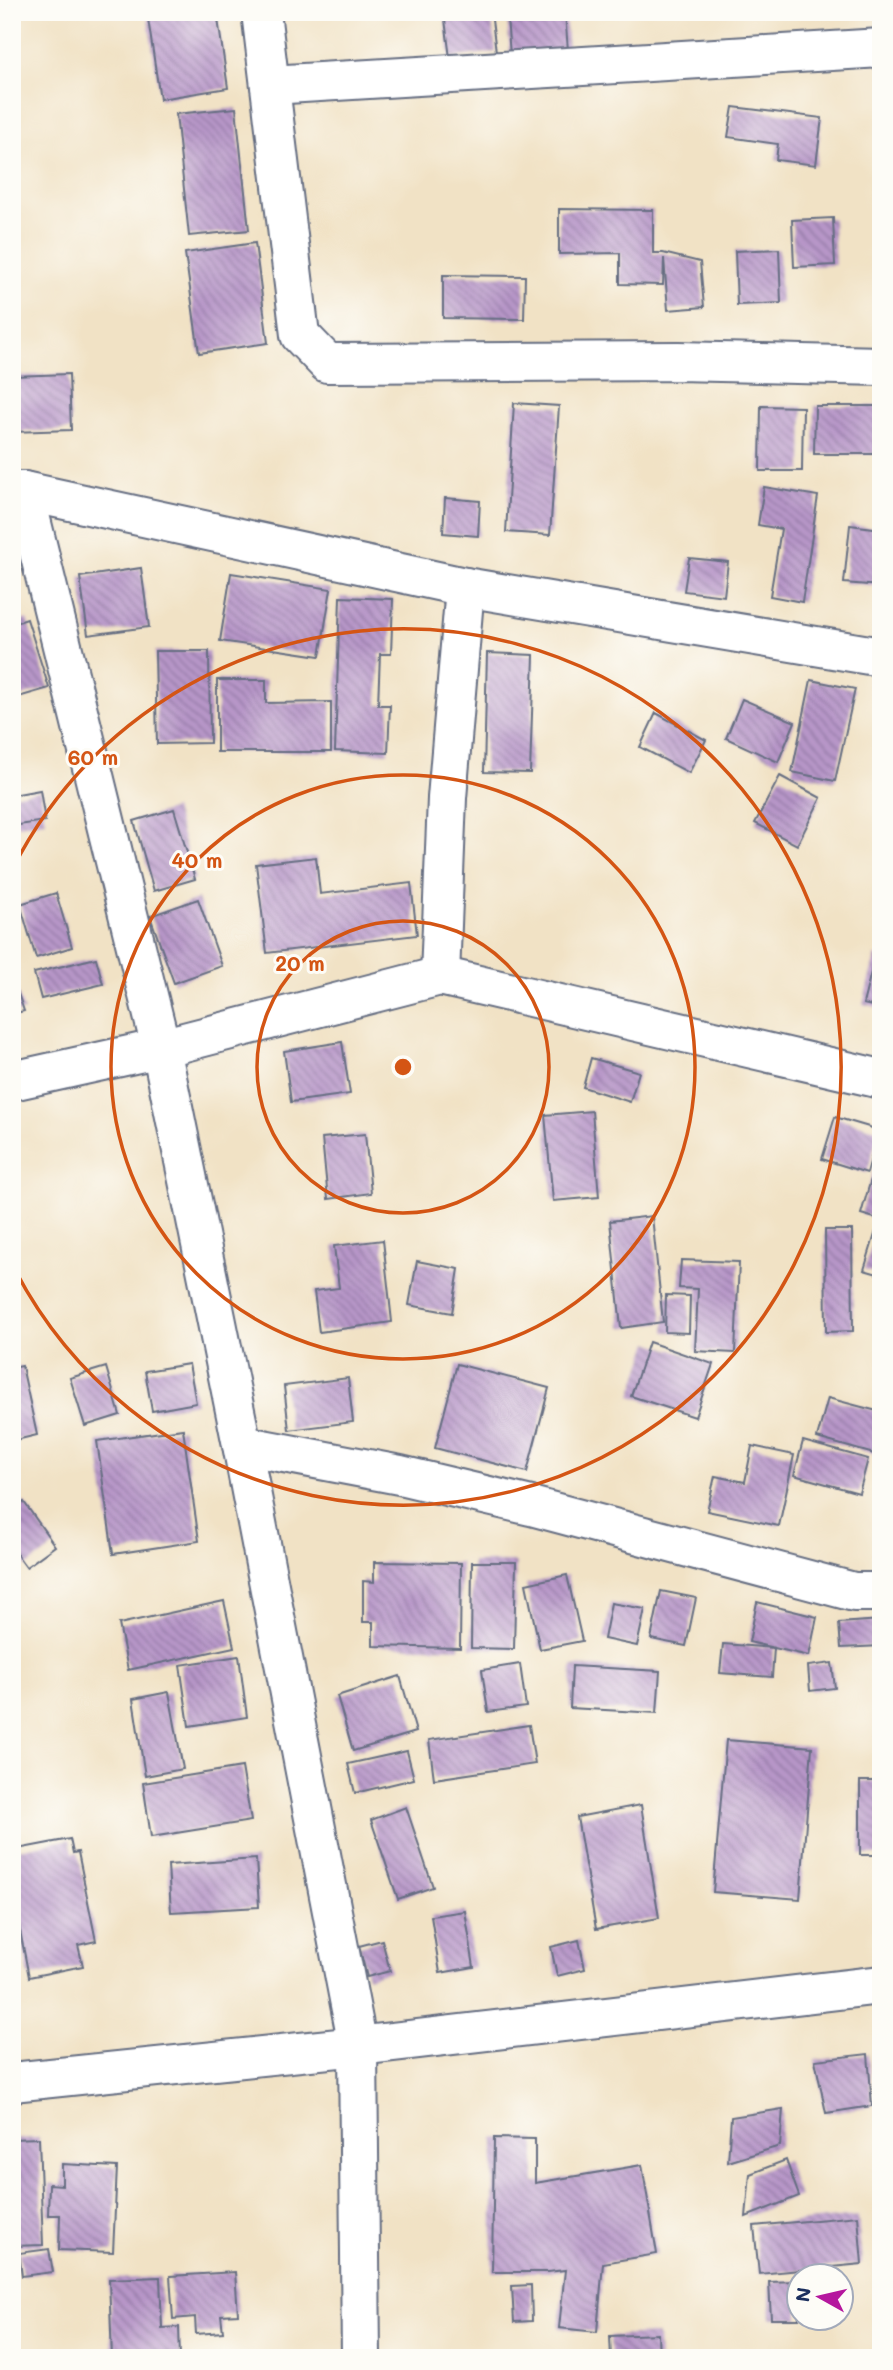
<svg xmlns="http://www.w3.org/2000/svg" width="893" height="2370" viewBox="0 0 893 2370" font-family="Mali,sans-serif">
  <defs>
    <pattern id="building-back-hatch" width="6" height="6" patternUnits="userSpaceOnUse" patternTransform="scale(1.75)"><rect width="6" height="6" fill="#b796c8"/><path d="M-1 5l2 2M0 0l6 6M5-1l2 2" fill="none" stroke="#947ba6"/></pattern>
  </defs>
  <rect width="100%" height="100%" fill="#fdfcf7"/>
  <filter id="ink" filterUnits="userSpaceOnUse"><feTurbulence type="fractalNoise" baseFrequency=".0143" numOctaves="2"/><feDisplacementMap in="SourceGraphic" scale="14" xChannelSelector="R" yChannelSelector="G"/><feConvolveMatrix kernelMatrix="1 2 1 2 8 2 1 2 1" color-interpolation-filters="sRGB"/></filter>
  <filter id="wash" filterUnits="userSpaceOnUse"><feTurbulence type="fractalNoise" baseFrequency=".00686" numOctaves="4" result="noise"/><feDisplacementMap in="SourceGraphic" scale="28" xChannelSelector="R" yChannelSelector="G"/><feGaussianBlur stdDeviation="1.57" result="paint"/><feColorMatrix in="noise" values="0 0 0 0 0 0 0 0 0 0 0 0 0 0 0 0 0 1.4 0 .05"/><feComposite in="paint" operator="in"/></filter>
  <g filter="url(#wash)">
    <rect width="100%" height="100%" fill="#f1e2c5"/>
    <g id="blocks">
      <!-- building -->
      <g fill="url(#building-back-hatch)">
        <path d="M147,12H217L228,88L160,99Z"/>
        <path d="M444,12H491L496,52L450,58Z"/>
        <path d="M565,13L569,63L511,68L507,17Z"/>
        <path d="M733,107L822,118L816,165L776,160L778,144L728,137Z"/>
        <path d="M236,108L249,230L189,236L176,114Z"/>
        <path d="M559,209L653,210V253H663L700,262L704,307L668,310L664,258L663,285L620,284V253L559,254Z"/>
        <path d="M833,218L835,265L794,267L792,220Z"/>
        <path d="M255,243L268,343L199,353L185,253Z"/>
        <path d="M779,249L781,303L737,305L735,251Z"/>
        <path d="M443,275L525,276L524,319L443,318Z"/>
        <path d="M69,374L71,430L12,432V376Z"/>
        <path d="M514,403L559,406L550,535L506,532Z"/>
        <path d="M761,406L803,407L802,471H760Z"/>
        <path d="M815,406H881V454H814Z"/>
        <path d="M764,487L818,496L802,602L770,596L781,529L758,525Z"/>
        <path d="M445,498L480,501L478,536L443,533Z"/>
        <path d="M850,525L881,529V586L844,583Z"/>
        <path d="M689,558L728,562L724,596L684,591Z"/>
        <path d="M141,568L149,627L88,635L80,577Z"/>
        <path d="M231,573L331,589L320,656L220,641Z"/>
        <path d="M340,597L393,599L391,654H380L378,705H390L388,753L335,751Z"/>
        <path d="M27,619L49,688L12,699V624Z"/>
        <path d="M155,651H209L210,743L157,744Z"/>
        <path d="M487,653L534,655L530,773L484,772Z"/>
        <path d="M217,680H266V703L331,702V752H217Z"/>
        <path d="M811,680L855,689L835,781L792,772Z"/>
        <path d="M742,699L795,722L778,762L726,738Z"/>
        <path d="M656,713L706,740L689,773L640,747Z"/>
        <path d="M780,776L821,798L797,845L755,823Z"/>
        <path d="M40,790L45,821L12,826V795Z"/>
        <path d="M174,809L195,879L154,891L134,821Z"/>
        <path d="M316,857L320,894L411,883L417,935L267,953L256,864Z"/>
        <path d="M56,893L72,947L36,958L20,904Z"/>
        <path d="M198,899L222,966L174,983L150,916Z"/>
        <path d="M875,956L881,958V1008L863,1004Z"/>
        <path d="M96,958L103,984L41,999L34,973Z"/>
        <path d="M12,976L24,1011L12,1014Z"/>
        <path d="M342,1042L350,1094L291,1102L284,1051Z"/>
        <path d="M591,1058L639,1072L630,1102L583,1087Z"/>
        <path d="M592,1111L599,1197L553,1201L545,1115Z"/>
        <path d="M835,1117L879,1130L867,1173L822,1159Z"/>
        <path d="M365,1134L371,1193L328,1199L322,1138Z"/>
        <path d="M880,1148H881V1220L861,1214Z"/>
        <path d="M652,1216L663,1322L621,1328L610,1221Z"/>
        <path d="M825,1230H852L853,1331L826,1332Z"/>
        <path d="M876,1231L881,1233V1275L864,1270Z"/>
        <path d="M383,1240L392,1322L319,1332L314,1291L339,1288L334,1246Z"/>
        <path d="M681,1260L739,1262L735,1353L695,1351L698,1289L679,1288Z"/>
        <path d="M417,1261L459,1269L452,1313L409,1305Z"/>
        <path d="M666,1295L690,1296L689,1333L665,1332Z"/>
        <path d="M649,1342L713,1364L695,1417L631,1396Z"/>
        <path d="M189,1364L196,1403L152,1411L145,1371Z"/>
        <path d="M457,1364L549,1388L527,1472L435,1448Z"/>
        <path d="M22,1366L37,1435L12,1441V1368Z"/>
        <path d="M106,1367L120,1415L85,1426L70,1378Z"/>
        <path d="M348,1378L353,1422L289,1430L284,1386Z"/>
        <path d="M828,1398L881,1412V1431L874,1454L817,1438Z"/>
        <path d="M183,1429L199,1541L113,1554L97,1441Z"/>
        <path d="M803,1441L868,1459L859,1493L794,1475Z"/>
        <path d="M752,1446L794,1455L779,1526L707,1511L715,1476L745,1482Z"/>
        <path d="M24,1502L55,1546L26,1567L12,1548V1511Z"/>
        <path d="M374,1562L461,1563L460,1648L373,1646V1622H363V1581L374,1582Z"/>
        <path d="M472,1562H516L514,1649L471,1648Z"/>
        <path d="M567,1575L582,1641L540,1649L526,1584Z"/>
        <path d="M661,1591L696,1598L686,1646L651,1639Z"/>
        <path d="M224,1601L234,1647L128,1670L119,1624Z"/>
        <path d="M757,1602L817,1617L809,1656L749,1642Z"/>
        <path d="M611,1603L645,1609L637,1646L604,1639Z"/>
        <path d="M881,1620V1646L841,1648L839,1623Z"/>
        <path d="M723,1644L774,1648L772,1677L720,1673Z"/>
        <path d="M239,1656L247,1717L189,1726L180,1665Z"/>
        <path d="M832,1663L835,1688L810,1691L808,1666Z"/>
        <path d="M520,1664L526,1707L488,1712L482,1670Z"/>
        <path d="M572,1666L660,1671L657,1713L570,1708Z"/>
        <path d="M400,1676L416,1732L353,1751L337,1696Z"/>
        <path d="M169,1692L183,1769L145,1776L133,1699Z"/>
        <path d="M529,1725L535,1764L434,1779L429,1740Z"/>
        <path d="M726,1740L812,1747L800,1899L713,1892Z"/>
        <path d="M407,1751L414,1779L355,1793L348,1764Z"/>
        <path d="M242,1767L251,1821L151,1837L143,1783Z"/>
        <rect x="860" y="1781" width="21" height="74"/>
        <path d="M641,1805L659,1918L596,1929L577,1817Z"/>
        <path d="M406,1807L433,1887L398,1899L371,1820Z"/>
        <path d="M70,1839L73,1853L78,1852L96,1941L78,1945L83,1966L29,1977L12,1889V1850Z"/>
        <path d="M256,1859L259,1907L171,1912L168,1865Z"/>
        <path d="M465,1911L474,1967L440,1973L431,1916Z"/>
        <path d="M382,1940L390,1971L367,1977L359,1946Z"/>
        <path d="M579,1940L585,1969L557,1976L551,1947Z"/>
        <path d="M868,2054L872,2106L826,2113L815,2060Z"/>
        <path d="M783,2109L780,2146L728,2162L731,2117Z"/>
        <path d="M39,2138L43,2245L12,2246V2139Z"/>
        <path d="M494,2138L535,2139V2183L642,2165L657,2254L603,2263L597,2332L559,2328L565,2270L548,2272H492Z"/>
        <path d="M786,2160L799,2196L746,2217L750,2174Z"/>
        <path d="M62,2164L117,2167L113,2252L59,2250L60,2215H48L49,2184L62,2185Z"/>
        <path d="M858,2216L862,2264L759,2274L754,2226Z"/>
        <path d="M49,2249L53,2272L22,2276L19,2253Z"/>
        <path d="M235,2272L238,2314L221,2315L223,2332L196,2334L195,2317L173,2319L170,2276Z"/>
        <path d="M160,2277L162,2328L179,2327L180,2358H112L109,2279Z"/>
        <path d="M798,2281L799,2319H771L769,2282Z"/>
        <path d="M531,2285L532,2321L514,2322L512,2286Z"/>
        <path d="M658,2334L659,2358H611L610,2336Z"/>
      </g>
    </g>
  </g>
  <g filter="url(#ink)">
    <use href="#blocks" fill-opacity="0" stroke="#666e82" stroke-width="2"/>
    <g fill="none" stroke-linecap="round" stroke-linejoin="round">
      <!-- minor casing -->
      <g stroke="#666e82" stroke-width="42">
        <g id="minor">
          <path d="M261,12L300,335L327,363L678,361L881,366"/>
          <path d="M270,85L881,48"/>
          <path d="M12,491H24L465,587L881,657"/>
          <path d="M24,491L161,1048L242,1445L358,2046L361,2358"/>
          <path d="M440,976L447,798L465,587"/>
          <path d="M12,1081L161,1048L440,976L881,1079"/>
          <path d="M242,1445L400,1475L531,1506L854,1592H881"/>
          <path d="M12,2082L358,2046L881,1985"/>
        </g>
      </g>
      <!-- minor -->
      <use href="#minor" stroke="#fff" stroke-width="38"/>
    </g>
  </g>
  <!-- distance rings -->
  <g fill="none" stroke="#d45514" stroke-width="3.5">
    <circle cx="403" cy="1067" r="146"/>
    <circle cx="403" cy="1067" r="292"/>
    <path d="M13 868A438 438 0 1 1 13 1266"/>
  </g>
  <circle cx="403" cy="1067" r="10" fill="#d45514" stroke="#fdfcf7" stroke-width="3.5"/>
  <g font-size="21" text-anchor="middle" font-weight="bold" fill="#d45514" stroke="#fdfcf7" stroke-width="6" stroke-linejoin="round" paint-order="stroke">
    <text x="93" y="765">60 m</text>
    <text x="197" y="868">40 m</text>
    <text x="300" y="971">20 m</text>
  </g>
  <!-- margin -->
  <rect width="893" height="2370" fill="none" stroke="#fdfcf7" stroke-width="42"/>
  <!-- north arrow -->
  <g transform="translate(820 2297) rotate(278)"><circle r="33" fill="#fdfcf7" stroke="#a3aaba" stroke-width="2"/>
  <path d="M0-5L12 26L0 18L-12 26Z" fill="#b5179e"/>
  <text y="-10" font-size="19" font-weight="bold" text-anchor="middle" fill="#1b2f5e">N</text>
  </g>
</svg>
